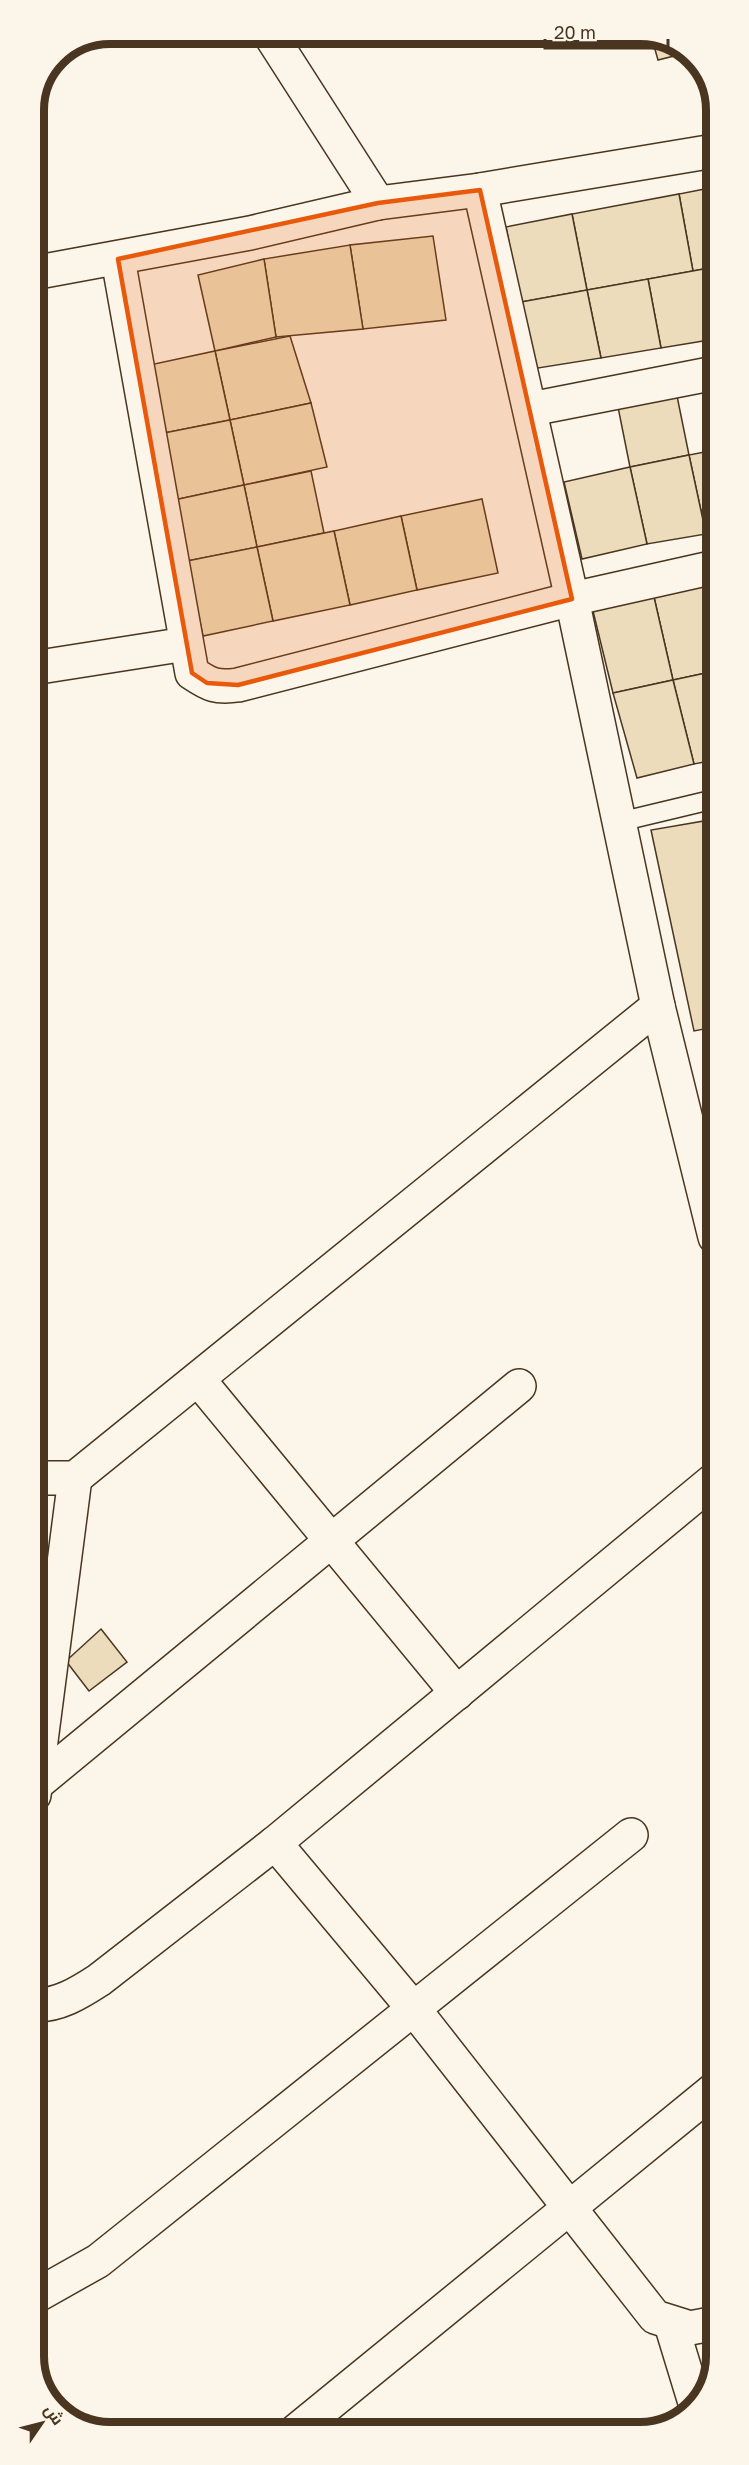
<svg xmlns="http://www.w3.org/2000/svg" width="749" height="2465" viewBox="0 0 749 2465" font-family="'Golos Text',Cairo,sans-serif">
  <rect width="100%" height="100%" fill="#fbf6e9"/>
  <!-- building -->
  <g fill="#ecdcbc" stroke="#4a3520" stroke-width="1.5">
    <path d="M651,35L690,52L658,60Z"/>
    <path d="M715,187V267L693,271L679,194Z"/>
    <path d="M679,194L693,271L587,290L572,214Z"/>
    <path d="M572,214L587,290L521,302L506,227Z"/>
    <path d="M433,236L446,320L363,329L350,245Z"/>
    <path d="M350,245L363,329L276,337L264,259Z"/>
    <path d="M264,259L276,337L215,351L198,275Z"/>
    <path d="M715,267V339L661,348L648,279Z"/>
    <path d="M648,279L661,348L601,358L587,290Z"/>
    <path d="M587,290L601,358L532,369L521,302Z"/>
    <path d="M290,336L311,403L230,420L215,351Z"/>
    <path d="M215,351L230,420L159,434L145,366Z"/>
    <path d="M677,396L689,455L630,467L618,407Z"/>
    <path d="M311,403L327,467L244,485L230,420Z"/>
    <path d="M230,420L244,485L174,500L159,434Z"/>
    <path d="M715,450V532L706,534L689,455Z"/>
    <path d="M689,455L706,534L647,544L630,467Z"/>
    <path d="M630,467L647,544L582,559L564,482Z"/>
    <path d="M311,471L324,533L257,547L244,485Z"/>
    <path d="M244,485L257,547L187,561L174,500Z"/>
    <path d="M482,499L498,573L417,590L401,516Z"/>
    <path d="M401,516L417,590L350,605L334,531Z"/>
    <path d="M334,531L350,605L273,621L257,547Z"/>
    <path d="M257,547L273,621L203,636L187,561Z"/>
    <path d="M715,583V671L673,680L654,597Z"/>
    <path d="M654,597L673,680L613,693L593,611Z"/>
    <path d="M715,671V760L694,764L673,680Z"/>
    <path d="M673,680L694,764L637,778L613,693Z"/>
    <path d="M704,821V839L715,835V1027L694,1031L651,830Z"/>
    <path d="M715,1142V1164L711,1143Z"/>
    <path d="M101,1629L127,1662L89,1691L66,1661Z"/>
  </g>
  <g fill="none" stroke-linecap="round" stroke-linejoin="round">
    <!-- lane casing -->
    <g stroke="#4a3520" stroke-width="21">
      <path id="lane" d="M619,822L715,799"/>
    </g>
    <!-- street casing -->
    <g stroke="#4a3520" stroke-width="36">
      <g id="street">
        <path d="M269,33L378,203"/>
        <path d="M480,190L572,599L658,1006L715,1237"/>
        <path d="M118,259L192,673C210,685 216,688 238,685L572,599L715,567"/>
        <path d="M33,273L250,233L378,203L480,190L714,151"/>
        <path d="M531,409L715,373"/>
        <path d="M33,668L186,644"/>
        <path d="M198,1379L457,1693"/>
        <path d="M34,1478H75L658,1006"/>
        <path d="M35,1785L519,1386"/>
        <path d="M34,1795L75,1478"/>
        <path d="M275,1843L413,2008L655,2317L690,2328L716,2323"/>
        <path d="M34,2005C58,2006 79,1993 99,1980L275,1843L715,1479"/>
        <path d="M34,2297L98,2261L631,1835"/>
        <path d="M671,2324L696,2406"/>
        <path d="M296,2431L716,2088"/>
      </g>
    </g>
    <!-- lane -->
    <use href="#lane" stroke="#fbf6e9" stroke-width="18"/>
    <!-- street -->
    <use href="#street" stroke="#fbf6e9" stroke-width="33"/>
  </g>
  <!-- marked area -->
  <path fill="#e8590c" fill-opacity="0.2" stroke="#e8590c" stroke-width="4.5" stroke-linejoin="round" d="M480,190L572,599L238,685L207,683L192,673L118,259L378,203Z"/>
  <!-- crop -->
  <path d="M0 0H749V2465H0ZM110 44H640A66 66 0 0 1 706 110V2356A66 66 0 0 1 640 2422H110A66 66 0 0 1 44 2356V110A66 66 0 0 1 110 44Z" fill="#fbf6e9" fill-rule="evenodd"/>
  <path fill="none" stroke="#4a3520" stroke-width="8" d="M110 44H640A66 66 0 0 1 706 110V2356A66 66 0 0 1 640 2422H110A66 66 0 0 1 44 2356V110A66 66 0 0 1 110 44Z"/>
  <!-- north arrow -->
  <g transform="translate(42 2423) rotate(55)" stroke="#fbf6e9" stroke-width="4.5" paint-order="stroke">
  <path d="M0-4.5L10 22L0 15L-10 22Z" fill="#4a3520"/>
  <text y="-9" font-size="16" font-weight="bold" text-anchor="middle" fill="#4a3520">ش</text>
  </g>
  <!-- scale -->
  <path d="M545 39v9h123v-9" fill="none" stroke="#4a3520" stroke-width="3"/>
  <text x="554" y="39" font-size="18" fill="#4a3520" stroke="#fbf6e9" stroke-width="4.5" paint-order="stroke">20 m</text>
</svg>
